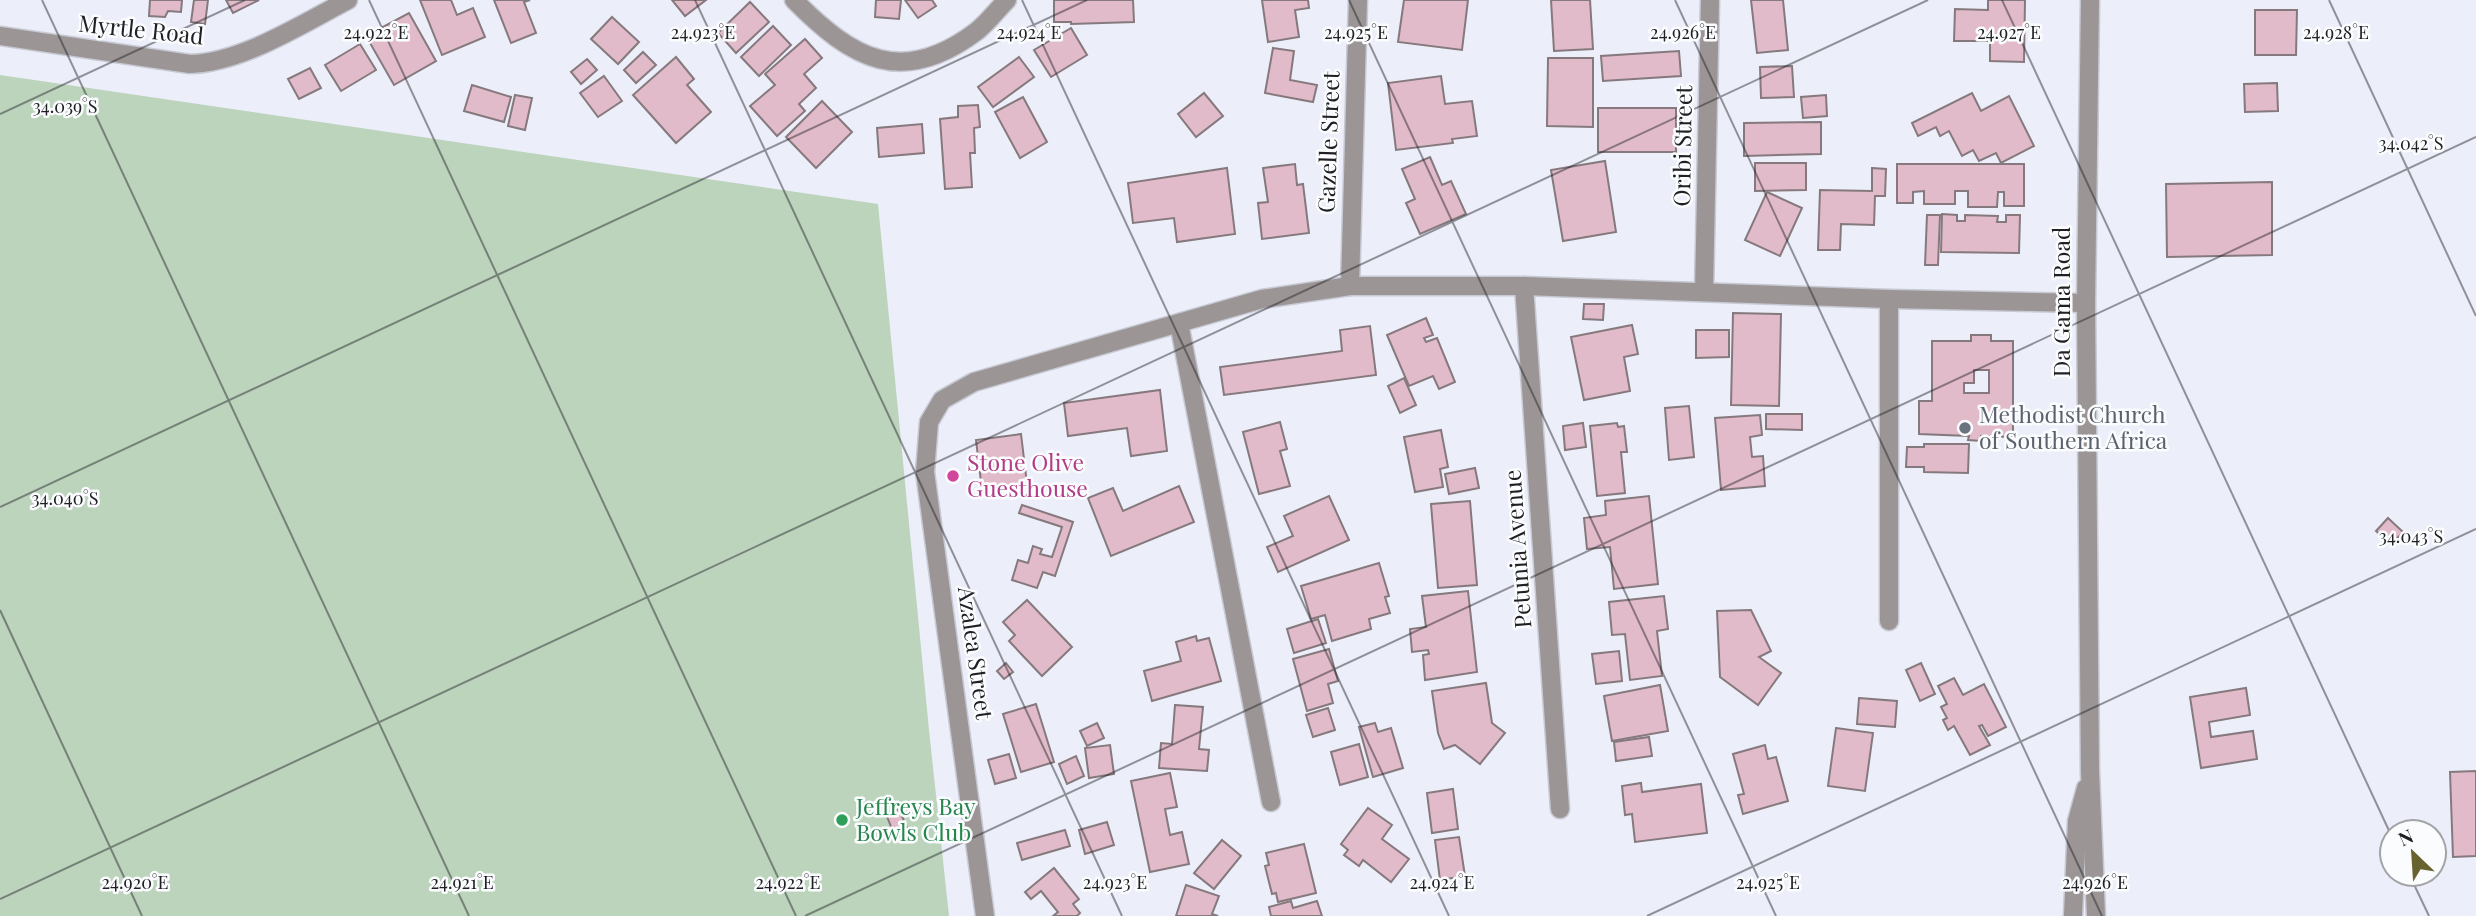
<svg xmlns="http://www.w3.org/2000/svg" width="2476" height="916" viewBox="0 0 2476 916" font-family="'Playfair Display',serif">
  <rect width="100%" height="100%" fill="#eceef9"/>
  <!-- green -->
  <path fill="#bcd3bc" d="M0,75L878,204L929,730L949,916H0Z"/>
  <!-- building -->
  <g fill="#e2bbca" stroke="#85797d" stroke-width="2" fill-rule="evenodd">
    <path d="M150,0H182L181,12L168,11L165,17L149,16Z"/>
    <path d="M194,0H208L205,24L191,22Z"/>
    <path d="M226,0H259L233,13Z"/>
    <path d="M420,0H451L457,15L473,8L485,37L442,55Z"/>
    <path d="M494,0H530L524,2L536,33L511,43Z"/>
    <path d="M672,0H706L685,16Z"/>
    <path d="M876,0H901L899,19L875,17Z"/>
    <path d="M905,0H932L936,6L918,18Z"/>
    <path d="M1054,0H1133L1134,22L1071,24V22H1054Z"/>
    <path d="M1262,0H1308L1309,8L1295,10L1299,37L1268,42Z"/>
    <path d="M1404,0H1468L1462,50L1398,42Z"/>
    <path d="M1551,0H1590L1593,49L1554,51Z"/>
    <path d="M1751,0H1783L1788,50L1757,53Z"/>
    <path d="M1988,0H2025L2024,62L1990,61V41H1954L1955,9L1988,10Z"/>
    <path d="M750,2L769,22L736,53L718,33Z"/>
    <path d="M2255,10H2297L2296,55H2255Z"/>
    <path d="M409,13L436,61L394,85L366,36Z"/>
    <path d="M612,17L639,42L618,64L591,39Z"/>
    <path d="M773,26L791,45L759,76L741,57Z"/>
    <path d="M1071,28L1087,55L1051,77L1034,50Z"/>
    <path d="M805,39L822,58L804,74L816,88L799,104L805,111L777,136L750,106L775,85L765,74Z"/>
    <path d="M360,44L376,70L341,91L325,65Z"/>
    <path d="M1273,48L1294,51L1290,80L1317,85L1313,102L1265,93Z"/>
    <path d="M1679,51L1681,76L1603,81L1601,56Z"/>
    <path d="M643,52L656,65L636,83L624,70Z"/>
    <path d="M676,57L694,79L687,85L711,112L676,143L633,95Z"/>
    <path d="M1019,57L1034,77L993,107L978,87Z"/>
    <path d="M1548,58H1593V127L1547,126Z"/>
    <path d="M587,59L597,70L581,84L571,72Z"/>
    <path d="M1792,66L1794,97L1761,98L1760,67Z"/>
    <path d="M310,68L321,88L299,99L288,79Z"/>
    <path d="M604,76L622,101L598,117L580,93Z"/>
    <path d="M1441,76L1445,104L1472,101L1477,136L1452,139L1453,143L1396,150L1388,83Z"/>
    <path d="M2277,83L2278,111L2245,112L2244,84Z"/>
    <path d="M472,85L511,97L504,122L464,111Z"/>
    <path d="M1204,93L1223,116L1196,137L1178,114Z"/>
    <path d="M1972,93L1981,111L2009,96L2034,146L2001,163L1996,153L1979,161L1973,150L1962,156L1949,131L1940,136L1936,127L1918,136L1912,123Z"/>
    <path d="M515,95L532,98L525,130L508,126Z"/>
    <path d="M1826,95L1827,116L1803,118L1801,97Z"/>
    <path d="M1023,97L1047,142L1020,158L995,112Z"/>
    <path d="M822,101L852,132L816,168L786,137Z"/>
    <path d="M978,105L980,127L974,128L975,153H970L972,187L945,189L940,119L958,117V106Z"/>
    <rect x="1598" y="108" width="78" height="44"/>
    <path d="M1821,122V154L1744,156V123Z"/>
    <path d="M922,124L924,153L879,157L877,128Z"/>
    <path d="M1430,157L1442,185L1451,181L1466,214L1420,234L1406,203L1415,199L1402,169Z"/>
    <path d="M1605,161L1616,232L1563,241L1551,170Z"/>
    <path d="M1755,163H1806V190L1755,191Z"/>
    <path d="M1295,164L1297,185L1303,184L1309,233L1262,239L1258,203L1268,202L1263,168Z"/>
    <path d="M1897,164H2024V206H2004V192H1998L1997,207H1968V191H1955V204H1924V191L1913,192V203H1897Z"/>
    <path d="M1227,168L1235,234L1177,242L1174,218L1133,223L1128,183Z"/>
    <path d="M1872,168L1886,169L1885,196H1875L1874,225L1841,224L1840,250H1818L1820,190L1872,191Z"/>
    <path d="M2272,182V255L2167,257L2166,184Z"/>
    <path d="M1767,192L1802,208L1780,256L1745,240Z"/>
    <path d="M1942,214L1957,215V221H1965V215L1998,216L1997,222H2006V215H2020L2019,253L1941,252Z"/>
    <path d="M1927,215H1940L1938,265H1925Z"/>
    <path d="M1584,304H1604L1603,320L1583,319Z"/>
    <path d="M1733,313L1781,314L1779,406L1731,405Z"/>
    <path d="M1426,318L1433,335L1424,338L1426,342L1437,338L1455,382L1439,389L1433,376L1409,386L1387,335Z"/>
    <path d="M1632,325L1638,354L1624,357L1630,391L1584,400L1571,337Z"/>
    <path d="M1370,326L1376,375L1224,395L1220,367L1342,351L1340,330Z"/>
    <path d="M1696,330H1729V357L1696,358Z"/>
    <path d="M1971,335H1991V341H2013V437L1981,436V441L1968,440L1969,436L1919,434V401H1932V341H1971ZM1974,370H1989V393H1964V383H1974Z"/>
    <path d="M1404,378L1416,405L1400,413L1388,386Z"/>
    <path d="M1160,390L1167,451L1131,456L1127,428L1068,436L1064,403Z"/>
    <path d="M1689,406L1694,457L1669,460L1665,408Z"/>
    <path d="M1766,414H1802V430L1766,429Z"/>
    <path d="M1760,415L1762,435L1750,437L1752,457L1763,456L1765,486L1721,490L1715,418Z"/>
    <path d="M1280,422L1287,449L1280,451L1290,486L1259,494L1243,432Z"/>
    <path d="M1583,423L1586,447L1565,450L1563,426Z"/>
    <path d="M1617,423L1618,427L1624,426L1627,452H1621L1625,493L1597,496L1590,426Z"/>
    <path d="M1441,430L1448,467L1440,469L1443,487L1415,492L1404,437Z"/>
    <path d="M1021,434L1027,484L982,490L976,440Z"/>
    <path d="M1924,444H1969L1968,473L1924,472V467H1906L1907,447H1924Z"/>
    <path d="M1475,468L1479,488L1449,494L1445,474Z"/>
    <path d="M1179,486L1194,522L1111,556L1088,498L1113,488L1123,511Z"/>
    <path d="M1329,496L1349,540L1278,572L1267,547L1293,536L1284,516Z"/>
    <path d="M1649,496L1658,584L1614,589L1610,547L1587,549L1584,518L1606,515L1605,501Z"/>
    <path d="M1470,501L1477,585L1438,588L1431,504Z"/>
    <path d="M1022,505L1073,522L1055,576L1043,572L1037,588L1012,580L1018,560L1028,563L1033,546L1042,549L1040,554L1052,557L1062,527L1019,513Z"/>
    <path d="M2388,518L2403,532L2391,545L2376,531Z"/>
    <path d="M1379,563L1389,596L1385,597L1390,613L1369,619L1371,629L1332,641L1325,615L1311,619L1301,586Z"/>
    <path d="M1468,591L1477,672L1425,680L1423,655L1429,654L1428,650L1412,652L1410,629L1426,627L1422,596Z"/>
    <path d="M1664,596L1668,629L1657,631L1662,676L1630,680L1625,634L1612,635L1609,602Z"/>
    <path d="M1027,600L1072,647L1042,676L1009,641L1015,635L1003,622Z"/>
    <path d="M1751,610L1771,651L1759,657L1781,673L1758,705L1720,677L1717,611Z"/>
    <path d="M1318,619L1326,643L1294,653L1287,629Z"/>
    <path d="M1196,636L1197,641L1209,638L1221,681L1152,701L1144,671L1181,661L1176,642Z"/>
    <path d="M1329,649L1338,681L1328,684L1333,703L1307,711L1293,659Z"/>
    <path d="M1619,651L1622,681L1596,684L1592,654Z"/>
    <path d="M1006,663L1013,672L1004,679L997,671Z"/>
    <path d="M1921,663L1935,694L1920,701L1906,670Z"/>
    <path d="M1954,678L1963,695L1984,684L2006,727L1988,736L1982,725L1979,726L1990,745L1970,755L1954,726L1948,730L1943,720L1947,718L1941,707L1947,704L1938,686Z"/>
    <path d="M1486,683L1492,723L1505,733L1480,764L1455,745L1444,749L1438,733L1432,691Z"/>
    <path d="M1660,685L1668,731L1612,741L1604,696Z"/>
    <path d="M2246,688L2250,715L2209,722L2211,737L2253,731L2257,759L2201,768L2190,697Z"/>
    <path d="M1859,698L1897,701L1895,727L1857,724Z"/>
    <path d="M1036,704L1054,762L1021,772L1003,714Z"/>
    <path d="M1175,705L1203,707L1199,749L1209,750L1207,771L1159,768L1161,743L1172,744Z"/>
    <path d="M1328,708L1335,730L1313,737L1306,715Z"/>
    <path d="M1097,723L1104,738L1087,746L1080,731Z"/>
    <path d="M1375,723L1378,732L1391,728L1403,768L1373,777L1359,727Z"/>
    <path d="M1836,728L1873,733L1865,791L1828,786Z"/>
    <path d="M1649,737L1652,756L1616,761L1614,742Z"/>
    <path d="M1359,744L1368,777L1340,785L1331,752Z"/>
    <path d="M1110,745L1114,774L1089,778L1085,748Z"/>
    <path d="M1765,745L1768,759L1776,757L1788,801L1743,814L1738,795L1744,794L1733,754Z"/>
    <path d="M1009,754L1016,778L995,784L988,760Z"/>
    <path d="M1076,756L1084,776L1067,784L1059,764Z"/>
    <path d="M2476,771V856L2453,857L2450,772Z"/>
    <path d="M1170,773L1177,807L1165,809L1170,835L1182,832L1189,864L1150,872L1131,781Z"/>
    <path d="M1641,783L1642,792L1701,784L1707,833L1635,842L1632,814L1625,815L1622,786Z"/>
    <path d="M1453,789L1458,829L1432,833L1427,793Z"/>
    <path d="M1368,808L1392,825L1382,839L1409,859L1391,882L1363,860L1359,866L1344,855L1348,850L1341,844Z"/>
    <path d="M899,809L907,828L894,834L886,814Z"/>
    <path d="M1107,822L1114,845L1085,854L1079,830Z"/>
    <path d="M1065,830L1070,846L1022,860L1017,843Z"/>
    <path d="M1459,837L1465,876L1440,880L1435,840Z"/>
    <path d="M1222,840L1241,856L1214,889L1194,873Z"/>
    <path d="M1304,844L1316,893L1278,902L1276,893L1272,894L1265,866L1269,865L1266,853Z"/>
    <path d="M1054,868L1079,899L1073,904L1080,913L1077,916H1053L1058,912L1041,891L1031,899L1025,892Z"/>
    <path d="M1186,885L1219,896L1212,914L1218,916H1176Z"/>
    <path d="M1291,901L1293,908L1317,901L1322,916H1271L1269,907Z"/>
  </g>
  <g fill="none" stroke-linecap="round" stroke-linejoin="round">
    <!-- minor casing -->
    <g stroke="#c7c9d3" stroke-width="21">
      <g id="minor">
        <path d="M794,0C852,59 902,88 977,31C988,22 997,10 1007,0"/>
        <path d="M2090,0L2086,303L2090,772L2096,916"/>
        <path d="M0,36L190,64C241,63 302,24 348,0"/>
        <path d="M1350,286L1358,0"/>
        <path d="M1524,286L1560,809"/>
        <path d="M1704,292L1710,0"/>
        <path d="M1179,323L1271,802"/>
        <path d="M1889,621V299"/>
        <path d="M985,916L925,472L929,422L942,400L974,382L1262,299L1350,286H1524L1889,299L2086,303"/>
        <path d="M2073,916L2077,821L2086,788"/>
      </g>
    </g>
    <!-- minor -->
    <use href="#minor" stroke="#9b9595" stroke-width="18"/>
  </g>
  <!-- ticks -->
  <path fill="none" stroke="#202024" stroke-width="2" stroke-opacity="0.45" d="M42,0L469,916M369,0L796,916M695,0L1122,916M1022,0L1449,916M1349,0L1776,916M1675,0L2102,916M2002,0L2392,837M2329,0L2476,316M0,114L245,0M0,507L1087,0M0,610L142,916M2409,874L2429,916M0,899L1928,0M805,916L2476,137M1647,916L2476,529"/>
  <!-- markers -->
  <circle fill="#6b7280" stroke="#fbfcfe" stroke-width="2.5" cx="1965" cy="428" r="7"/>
  <circle fill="#d1479c" stroke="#fbfcfe" stroke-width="2.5" cx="953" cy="476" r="7"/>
  <circle fill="#2e9e5b" stroke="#fbfcfe" stroke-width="2.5" cx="842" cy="820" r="7"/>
  <g text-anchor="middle" stroke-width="5" stroke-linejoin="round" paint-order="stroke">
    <!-- street labels -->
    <g font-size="23" fill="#202024" stroke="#fbfcfe">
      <text transform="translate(141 30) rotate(6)" y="8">Myrtle Road</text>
      <text transform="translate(1329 142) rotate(-88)" y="8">Gazelle Street</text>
      <text transform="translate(1683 146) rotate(-89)" y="8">Oribi Street</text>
      <text transform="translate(2062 302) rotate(-90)" y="8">Da Gama Road</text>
      <text transform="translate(1518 549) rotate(-94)" y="8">Petunia Avenue</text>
      <text transform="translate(975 653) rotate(82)" y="8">Azalea Street</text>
    </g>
    <!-- worship labels -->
    <g font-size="23" fill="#5b616d" stroke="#fbfcfe" text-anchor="start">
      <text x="1979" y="423">Methodist Church<tspan x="1979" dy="26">of Southern Africa</tspan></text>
    </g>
    <!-- hotel labels -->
    <g font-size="23" fill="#b23c85" stroke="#fbfcfe" text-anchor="start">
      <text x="967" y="471">Stone Olive<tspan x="967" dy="26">Guesthouse</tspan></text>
    </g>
    <!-- leisure labels -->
    <g font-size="23" fill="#27864d" stroke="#fbfcfe" text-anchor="start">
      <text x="856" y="815">Jeffreys Bay<tspan x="856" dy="26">Bowls Club</tspan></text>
    </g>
  </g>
  <g font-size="18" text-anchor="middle" fill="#202024" stroke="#fbfcfe" stroke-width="5" stroke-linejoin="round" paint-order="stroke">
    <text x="376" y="39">24.922°E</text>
    <text x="703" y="39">24.923°E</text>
    <text x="1029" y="39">24.924°E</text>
    <text x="1356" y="39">24.925°E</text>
    <text x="1683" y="39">24.926°E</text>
    <text x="2009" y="39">24.927°E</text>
    <text x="2336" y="39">24.928°E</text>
    <text x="65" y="113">34.039°S</text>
    <text x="2411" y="150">34.042°S</text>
    <text x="65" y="505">34.040°S</text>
    <text x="2411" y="543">34.043°S</text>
    <text x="135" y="889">24.920°E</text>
    <text x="462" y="889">24.921°E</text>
    <text x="788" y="889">24.922°E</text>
    <text x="1115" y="889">24.923°E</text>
    <text x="1442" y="889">24.924°E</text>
    <text x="1768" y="889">24.925°E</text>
    <text x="2095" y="889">24.926°E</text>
  </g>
  <!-- north arrow -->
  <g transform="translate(2413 853) rotate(335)"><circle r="33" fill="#fbfcfe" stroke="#a3a4a7" stroke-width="2"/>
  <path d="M0-5L12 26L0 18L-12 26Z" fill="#68622e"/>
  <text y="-10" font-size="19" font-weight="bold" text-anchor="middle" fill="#202024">N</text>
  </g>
</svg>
